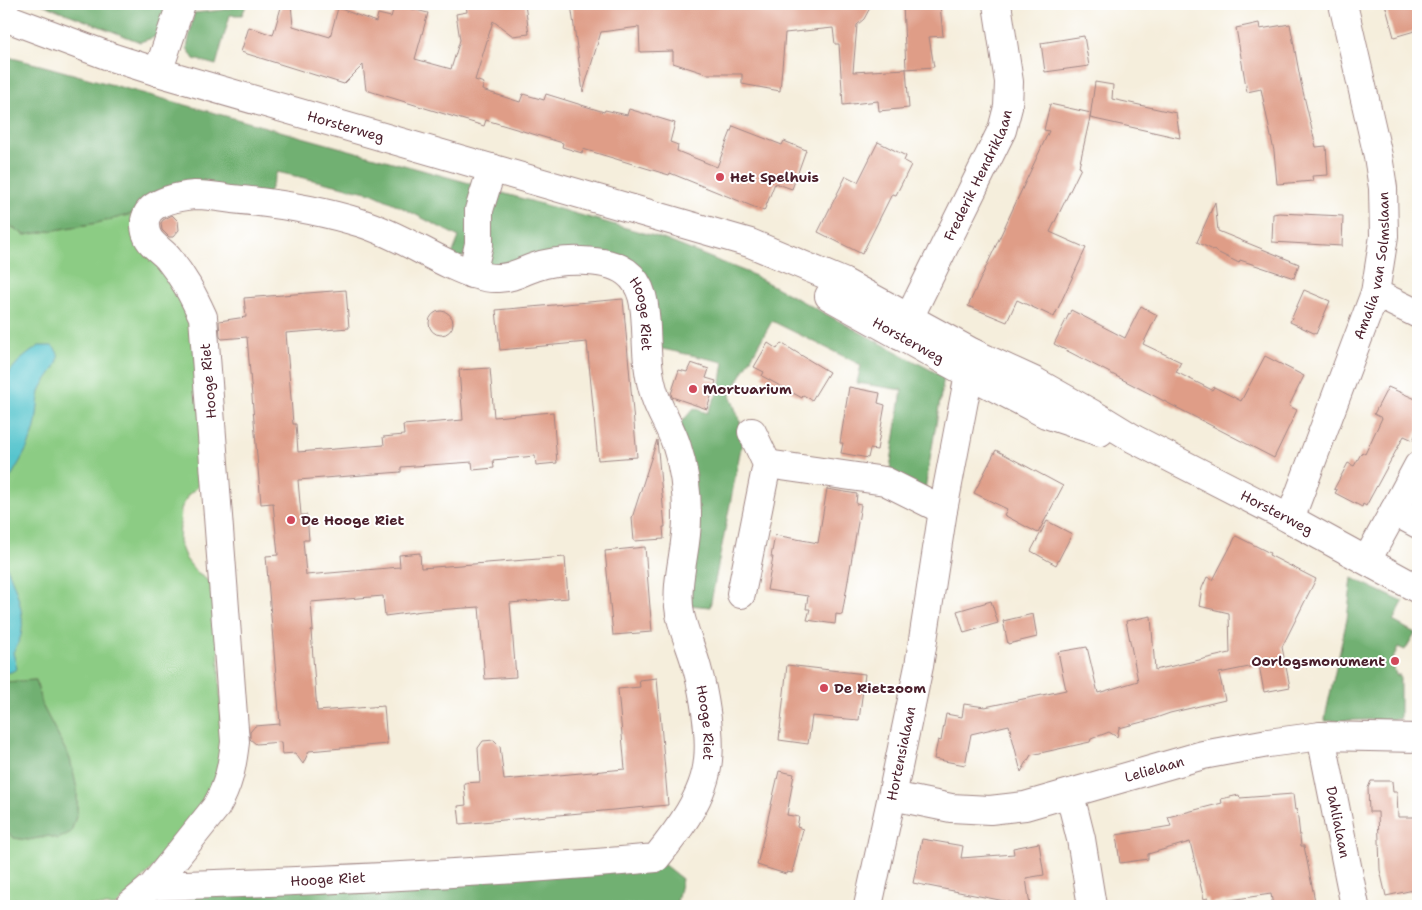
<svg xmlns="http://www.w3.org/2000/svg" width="1422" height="910" viewBox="0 0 1422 910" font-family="'Shantell Sans',sans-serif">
  <rect width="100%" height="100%" fill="#fff"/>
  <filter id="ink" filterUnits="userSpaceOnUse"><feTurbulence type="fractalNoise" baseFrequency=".02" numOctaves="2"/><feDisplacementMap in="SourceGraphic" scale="10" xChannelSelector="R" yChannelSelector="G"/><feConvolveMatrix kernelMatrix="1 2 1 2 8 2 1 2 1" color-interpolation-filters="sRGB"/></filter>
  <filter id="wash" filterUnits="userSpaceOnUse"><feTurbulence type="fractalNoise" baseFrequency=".0096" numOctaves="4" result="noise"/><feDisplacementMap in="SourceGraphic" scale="20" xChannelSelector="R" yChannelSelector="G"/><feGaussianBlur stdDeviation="1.12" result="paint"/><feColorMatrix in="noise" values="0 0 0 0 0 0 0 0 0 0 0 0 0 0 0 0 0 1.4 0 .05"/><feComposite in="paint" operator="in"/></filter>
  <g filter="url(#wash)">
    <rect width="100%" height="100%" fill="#f5eedc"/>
    <!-- green -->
    <g fill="#8ccc84" stroke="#6b7658">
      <path d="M136,213L191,303L206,480L188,495L181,509L179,542L186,559L197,573L216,586L223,770L208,803L134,889L116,906H4V829L14,838L28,840L49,836L58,839L71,832L77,813V789L70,759L41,703L36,680L4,682V222L25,235L97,223Z"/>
      <path d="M1418,672V718L1412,717L1411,680Z"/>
    </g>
    <!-- forest -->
    <g fill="#71b072" stroke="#5e684e">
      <path d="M42,4H169L161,35L140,42Z"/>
      <path d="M247,4L242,15H230L216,65L194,59L187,48L194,13L223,10Z"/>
      <path d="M4,56L44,66L480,186L466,256L451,257L459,237L395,204L371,193L277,172L268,195L136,213L97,223L25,235L4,222Z"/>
      <path d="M499,192L658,237L749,273L944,377L925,489L889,475L902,390L857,383L861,365L772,321L730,395L744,432L710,607L689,605L679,425L694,408L707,413L720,388L724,362L653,347L632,266L494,271L486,263L488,222Z"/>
      <path d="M1352,578L1403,602L1393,621L1415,633L1405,650L1398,647L1392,661L1396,675H1400V719L1325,721L1326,712L1347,619Z"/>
      <path d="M36,680L41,703L70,759L77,789V813L71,832L58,839L49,836L28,840L14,838L4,829V682Z"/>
      <path d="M662,863L682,879L676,906H143L164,894Z"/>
    </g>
    <!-- water -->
    <g fill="#57c5cd" stroke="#50727c">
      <path d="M39,346H52C70,360 44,377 40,392C37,406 38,420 33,434C27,452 13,472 4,489C4,466 0,388 10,372C17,361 29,353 39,346Z"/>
      <path d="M4,561C14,583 31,622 17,645C16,648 14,650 13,652L17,669L11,672L4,673V632L7,625L4,614Z"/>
    </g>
    <g id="blocks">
      <!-- building -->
      <g fill="#df9d87">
        <path d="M282,4H291L293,26L330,37L338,8L376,22L378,14L391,17L395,4H414L412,9L428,13L415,59L451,69L460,40L456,14L467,12L466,4H525L529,34L513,36L493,21L475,80L484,83L482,90L520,102L523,94L544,100L546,94L604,112L605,110L627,115L629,109L675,123L670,142L678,145L677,151L717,167L733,126L782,145L784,141L806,150L792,189L775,183L764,211L670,173L669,175L583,149L582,153L562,147L563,143L486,120L484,126L366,90L363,65L344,84L241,52L249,27L273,35Z"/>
        <path d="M571,4H872L864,19L857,25L853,72L906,69L909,108L879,111L878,101L843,105L839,44H835L833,28L785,33L780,91L742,84V74H707L673,63V51L640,52L639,27L601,32L583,92Z"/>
        <path d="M903,4H940L943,36L929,37L934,67L906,69Z"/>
        <path d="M1385,4H1418V30L1394,37Z"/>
        <path d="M1259,23L1260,29L1290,24L1301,83L1316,147L1326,146L1328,175L1312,176L1313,181L1277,184L1274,151L1261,89L1247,92L1236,28Z"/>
        <path d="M1084,36L1089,66L1045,72L1041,43Z"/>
        <path d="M1095,82L1113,85L1112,99L1176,113L1180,138L1090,118Z"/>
        <path d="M1050,104L1091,113L1079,167L1081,168L1050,232L1086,248L1054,317L1017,300L1007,322L968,306L1049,131L1044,130Z"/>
        <path d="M878,142L906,156L904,161L911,165L896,195L892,194L862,254L818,232L846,176L858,182Z"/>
        <path d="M1215,202L1218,231L1299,264L1294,278L1240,260L1239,263L1197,242Z"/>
        <path d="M1279,213L1343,216L1342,246L1272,242L1273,214Z"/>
        <path d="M172,215L178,221L179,230L173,237H169L162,230L161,223L163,220Z"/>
        <path d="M346,290L349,328L286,333L293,424H296L298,452L384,445L383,437L404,435L403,425L463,420L459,370L490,368L494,417L553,412L557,463L536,465L535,456L493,460L494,468L473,470L472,462L401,467V472L298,480L301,515H307L309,540H303L306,575L400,567L399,555L420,553L421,568L565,557L568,598L510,603L516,677L485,679L479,607L422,611L385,616L383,596L311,602L313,630L311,631L317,711L384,706L387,744L309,751L303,764L295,753L282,754L281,742L256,744L250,739V732L255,726L280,724L266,556L278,555L273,503L261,504L247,337L222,339L220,337L219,321L246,317L244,298Z"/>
        <path d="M1304,290L1330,301L1316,334L1290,322Z"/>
        <path d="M623,299L637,457L598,460L587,342L500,350L496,310Z"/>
        <path d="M1141,306L1157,315L1143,344L1181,362L1176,372L1212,390L1214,387L1241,401L1265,356L1304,376L1289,406L1297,410L1274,458L1054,344L1071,310L1125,338Z"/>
        <circle cx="441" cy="323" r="12"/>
        <path d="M768,343L777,349L781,343L829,372L812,400L803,395L802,398L762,376L764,372L754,367Z"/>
        <path d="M691,363L709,369L706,378L716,381L707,409L672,397L671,394L679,370L687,372Z"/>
        <path d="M849,387L880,393L878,403L885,405L877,450L870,449L868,458L841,453L843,443H840Z"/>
        <path d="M1388,387L1418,400V430L1413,440L1404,436L1366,506L1363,504L1362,507L1335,493L1337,490L1334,489L1348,463L1354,466L1362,452L1365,454L1382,418L1374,414Z"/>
        <path d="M657,440L665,527H663L664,539L634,541L632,518Z"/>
        <path d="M996,450L1063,486L1038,533L1004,515L1007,509L974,493Z"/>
        <path d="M827,489L857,494L856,504L861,505L842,615L836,614L835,624L807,620L810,609H806L808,596L767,590L773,557H771L775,535L818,543Z"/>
        <path d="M1047,521L1072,534L1056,565L1031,551Z"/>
        <path d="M1236,536L1270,553L1269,555L1316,579L1282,647L1290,687L1264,692L1259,665L1219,673L1225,700L1170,713L1150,720L1119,728L1117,737L1109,732L1091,739L1090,742L1031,755L1021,772L1009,725L971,734L965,765L934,759L938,740L941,741L946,714L962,717L964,704L985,707L1066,690L1058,652L1087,647L1098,693L1138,681L1126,621L1151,616L1155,670L1230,653L1229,613L1199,606L1202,588L1207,577L1213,580Z"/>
        <path d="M645,547L652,632L613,635L605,551Z"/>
        <path d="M991,601L998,623L964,633L957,611Z"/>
        <path d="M1033,614L1037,637L1008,644L1003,621Z"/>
        <path d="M787,665L865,674L859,720L812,716L808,744L779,740Z"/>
        <path d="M657,678L668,805L460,824L458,806L466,805L464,783L480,782L478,748L483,741L494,740L500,746L504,780L625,769L618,689L640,687L639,680Z"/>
        <path d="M779,771L794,774L787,815L799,817L797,827L803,829L792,873L787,872L786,874L757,865Z"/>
        <path d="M1371,781H1392L1393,792H1397L1398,817H1418V889L1386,896L1380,870L1378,812H1369L1368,788Z"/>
        <path d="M1293,794L1295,810L1297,809L1301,846H1304L1316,906H1273L1271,894L1209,903L1208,898L1204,899L1190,842L1148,854V859L1120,863L1116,835L1171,826L1168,817L1222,803L1221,799L1239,795L1240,798Z"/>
        <path d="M922,839L963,846L961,858L1014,854L1013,848L1039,843L1044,875L1026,878L1030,906L913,883Z"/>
      </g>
    </g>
  </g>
  <g filter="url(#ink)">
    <use href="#blocks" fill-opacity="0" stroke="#a08684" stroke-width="1"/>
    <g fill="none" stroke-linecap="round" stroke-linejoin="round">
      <!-- minor casing -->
      <g stroke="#a08684" stroke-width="30">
        <g id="minor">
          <path d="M158,72L181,4"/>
          <path d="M472,274L479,244V210L492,168"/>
          <path d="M1375,293L1418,314"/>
          <path id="s1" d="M900,336L1002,130L1008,107L1009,82L997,4"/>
          <path d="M767,464L885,481L943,510"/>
          <path d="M1394,511L1418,466"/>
          <path id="s2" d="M1290,519L1375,293L1384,236L1383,188L1378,156L1343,4"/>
          <path d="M1367,560L1394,511L1418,524"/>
          <path d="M741,594L767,464L752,432"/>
          <path id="s3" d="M1321,736L1355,906"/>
          <path d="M1070,795L1081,839L1092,906"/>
          <path id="s4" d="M892,796L951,808L990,810L1025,806L1203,755L1268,743L1321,736L1418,738"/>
          <path id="s5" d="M129,906L153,886L216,807C229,784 232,767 235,742L203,317C192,293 184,278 168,258C162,251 150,244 147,235C145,231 144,221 146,217C151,201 181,196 195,195C207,195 220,197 232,199C275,203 320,210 361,223C393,233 421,251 451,265C466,272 483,279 499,278C512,278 523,271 535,267C558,259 605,257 626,272C644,285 645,307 646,328C647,351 647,373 655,396C660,413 672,429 677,447C684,468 687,493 687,515C688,548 674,581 680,614C684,633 692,649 697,668C704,693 711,734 708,760C705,796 678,831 656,858C489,873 321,881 153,886"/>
          <path id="s6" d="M868,906L892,796L919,666L943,510L973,353"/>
        </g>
      </g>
      <!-- major casing -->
      <g stroke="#a08684" stroke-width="30">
        <g id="major">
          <path id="s7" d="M4,17L114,58L158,72L750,243L843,282L973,353L1034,381L1103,420L1134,439L1290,519L1418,589"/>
          <path id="s8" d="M829,296L969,374L1046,414L1100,432"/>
        </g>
      </g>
      <!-- minor -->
      <use href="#minor" stroke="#fff" stroke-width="28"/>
      <!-- major -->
      <use href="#major" stroke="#fff" stroke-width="28"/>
    </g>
  </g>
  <!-- markers -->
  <g fill="#d1495b" stroke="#fff" stroke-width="2">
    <circle cx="720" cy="177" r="5"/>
    <circle cx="693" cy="389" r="5"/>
    <circle cx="291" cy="520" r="5"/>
    <circle cx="1395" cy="661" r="5"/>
    <circle cx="824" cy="688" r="5"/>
  </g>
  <g text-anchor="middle" stroke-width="4" stroke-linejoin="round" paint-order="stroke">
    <!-- street labels -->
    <g font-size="14" fill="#4a1f2b" stroke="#fff">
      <text dy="5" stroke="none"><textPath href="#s7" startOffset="359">Horsterweg</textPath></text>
      <text dy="5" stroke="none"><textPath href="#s1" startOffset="179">Frederik Hendriklaan</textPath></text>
      <text dy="5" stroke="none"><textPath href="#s2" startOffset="268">Amalia van Solmslaan</textPath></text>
      <text dy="5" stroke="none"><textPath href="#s5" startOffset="1298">Hooge Riet</textPath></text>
      <text dy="5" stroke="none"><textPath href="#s8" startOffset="91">Horsterweg</textPath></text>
      <text transform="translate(208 381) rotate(-95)" y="5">Hooge Riet</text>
      <text dy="5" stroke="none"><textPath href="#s7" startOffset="1372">Horsterweg</textPath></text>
      <text dy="5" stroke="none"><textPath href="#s5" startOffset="1718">Hooge Riet</textPath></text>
      <text dy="5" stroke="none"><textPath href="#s6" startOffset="156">Hortensialaan</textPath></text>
      <text dy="5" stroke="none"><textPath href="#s4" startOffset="269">Lelielaan</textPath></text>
      <text dy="5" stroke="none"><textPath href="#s3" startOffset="88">Dahlialaan</textPath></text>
      <text transform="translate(328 879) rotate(-3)" y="5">Hooge Riet</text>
    </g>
    <!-- poi labels -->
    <g font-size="14" font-weight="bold" fill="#4a1f2b" stroke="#fff" text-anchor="start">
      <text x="730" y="182">Het Spelhuis</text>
      <text x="703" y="394">Mortuarium</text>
      <text x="301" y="525">De Hooge Riet</text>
      <text x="1385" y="666" text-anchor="end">Oorlogsmonument</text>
      <text x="834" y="693">De Rietzoom</text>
    </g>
  </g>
  <!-- margin -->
  <rect width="1422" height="910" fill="none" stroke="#fff" stroke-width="20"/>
</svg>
